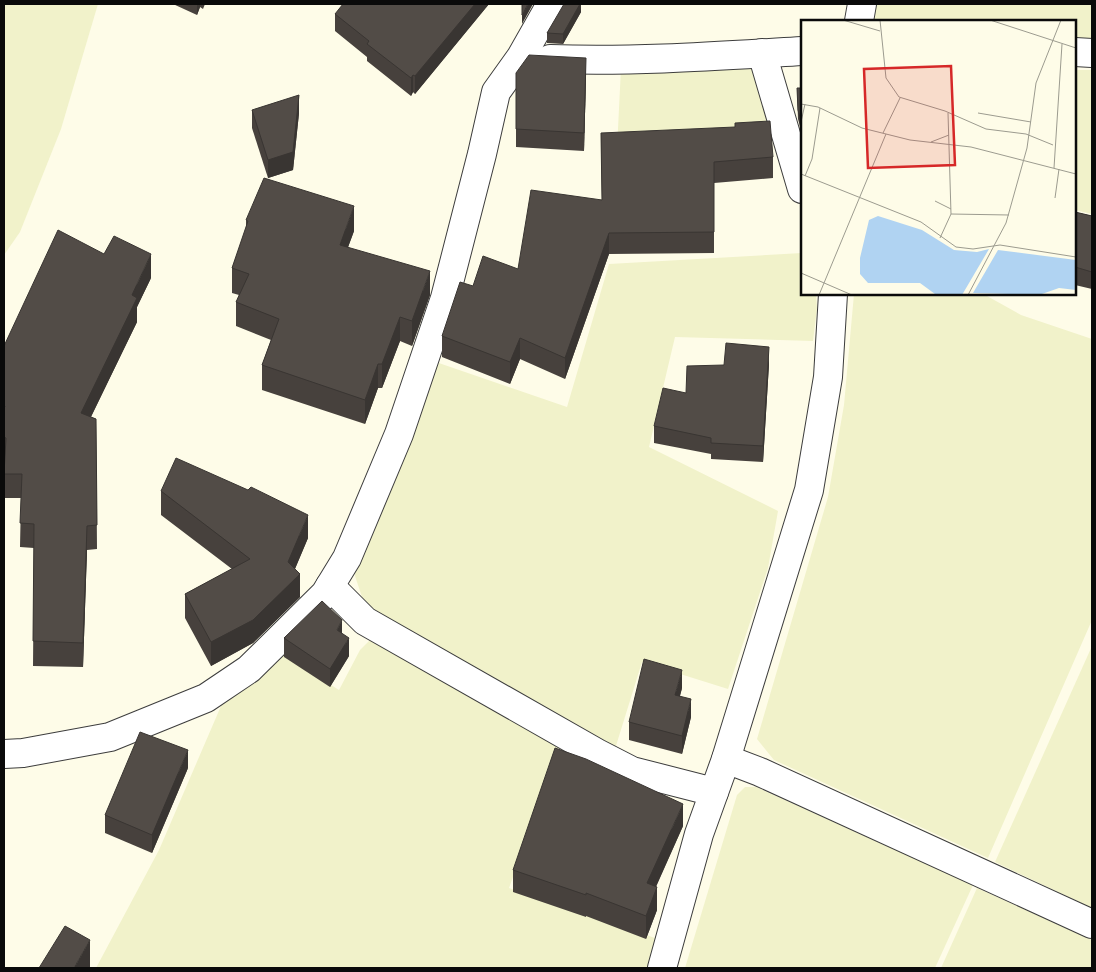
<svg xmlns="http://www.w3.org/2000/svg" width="1096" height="972" viewBox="0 0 1096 972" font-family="'Libre Baskerville',serif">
  <rect width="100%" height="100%" fill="#fefce8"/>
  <!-- farmland -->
  <g fill="#f1f2ca">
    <path d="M4,4H98L61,129L20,232L4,255Z"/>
    <path d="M875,4H1092V38H1075V21H874L871,19Z"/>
    <path d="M758,65L773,133L734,135L617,149L621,68Z"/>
    <path d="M1075,70H1092V214L1075,210Z"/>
    <path d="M802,253V294H816L817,308L813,341L675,337L649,447L778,511L768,568L728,689L642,662L615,749L378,619L363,600L355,576L354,565L433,361L567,407L609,264Z"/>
    <path d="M854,294L987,296L1021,315L1092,339V620L988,858L774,760L757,739L828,497L844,405Z"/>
    <path d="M378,640L560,747L509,888L655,938L649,968H96L159,850L221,706L276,650L339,690L360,650L369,641Z"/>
    <path d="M1092,646V908L995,862Z"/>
    <path d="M745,787H756L973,885L935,968H685L737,795Z"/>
    <path d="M977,888L1092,940V968H941Z"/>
  </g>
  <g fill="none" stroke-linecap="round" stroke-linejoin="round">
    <!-- minor casing -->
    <g stroke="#3d3d3d" stroke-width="30">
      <g id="minor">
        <path d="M859,21L862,4"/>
        <path d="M1075,52L1092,53"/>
        <path d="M762,53L802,189"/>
        <path d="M550,59C634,62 718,56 802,51"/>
        <path d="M330,586L365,621L597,753L632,771L714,792"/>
        <path d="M4,754L23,753L110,737L206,698L249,669L325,594L347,558L399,434L445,298L482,154L496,92L521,57L551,4"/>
        <path d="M726,759L760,772L1092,924"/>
        <path d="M662,968L699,834L726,759L809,490L828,377L833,294"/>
      </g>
    </g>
    <!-- minor -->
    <use href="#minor" stroke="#fff" stroke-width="28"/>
  </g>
  <!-- wall -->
  <g fill="#47413d">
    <path d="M173,4H205L203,9L200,7L197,15Z"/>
    <path d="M489,4L415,94L413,92L411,96L367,61V57L335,31V14Z"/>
    <path d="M581,4V12L563,44L547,43V33Z"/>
    <path d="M516,73L586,76L584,151L516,147Z"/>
    <path d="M797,88H802V134L798,119Z"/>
    <path d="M252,110L299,113L293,170L268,178L252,128Z"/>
    <path d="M601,133L773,157V178L714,183V253L609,254L565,379L520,359L510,384L442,357V336L473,286L518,269L602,200Z"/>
    <path d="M1075,212L1092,216V289L1075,285Z"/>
    <path d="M246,220L354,231L348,247L430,295L412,346L400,341L382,388H378L365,424L262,390V365L271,340L236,326V302L239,295L232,293V268L246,229Z"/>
    <path d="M151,278L137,307V322L91,417L96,419L97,549L87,550L83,667L33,666L34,548L20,547L21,498H4V346Z"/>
    <path d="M769,364L763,462L711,459V454L654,443V426L686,393L724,365Z"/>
    <path d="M161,491L308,538L295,569L300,597L253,643L211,666L185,618V594L232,569L161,515Z"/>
    <path d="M342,634L349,656L330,687L284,657V638Z"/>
    <path d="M682,688L680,696L691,717L682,754L629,740V722Z"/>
    <path d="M188,768L152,853L105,833V815Z"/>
    <path d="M683,826L656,887L657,910L646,939L586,916V917L513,892V870Z"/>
  </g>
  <!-- shaded-wall -->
  <g fill="#393532">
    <path d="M197,4H200V7L197,15Z"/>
    <path d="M475,4H489L415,94V76Z"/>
    <path d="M528,4H533L522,24V15Z"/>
    <path d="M580,4L581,12L563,44V34Z"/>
    <path d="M586,58V76L584,151V133Z"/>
    <path d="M413,75V92L411,96V78Z"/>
    <path d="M299,95V113L293,170L268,178V160Z"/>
    <path d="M354,206V231L340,269V245Z"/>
    <path d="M609,233V254L565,379V358Z"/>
    <path d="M151,254V278L137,307V322L81,437V413L132,295Z"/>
    <path d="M430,271V295L412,346V321Z"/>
    <path d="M400,317V341L382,388V364Z"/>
    <path d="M520,338V359L510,384V362Z"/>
    <path d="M769,347V364L763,462V446Z"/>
    <path d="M378,364V388L365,424V400Z"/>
    <path d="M308,515V538L288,585L300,574V597L253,643L211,666V642L288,562Z"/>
    <path d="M87,526V550L83,667V643Z"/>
    <path d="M342,620V638L337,630Z"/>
    <path d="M349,638V656L330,687V669Z"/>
    <path d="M682,670V688L675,713V695Z"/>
    <path d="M691,699V717L682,754V736Z"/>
    <path d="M188,750V768L152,853V835Z"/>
    <path d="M683,804V826L647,906V883Z"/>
    <path d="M657,887V910L646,939V916Z"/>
    <path d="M90,940V968H74Z"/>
  </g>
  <!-- building -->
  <g fill="#524c47" stroke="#393532">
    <path d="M343,4H475L415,76L413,75L411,78L367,44L369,41L335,14Z"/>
    <path d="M522,4H528L522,15Z"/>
    <path d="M564,4H580L563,34L547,33Z"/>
    <path d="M529,55L586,58L584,133L516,129V73Z"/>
    <path d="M797,88H802V125L798,110Z"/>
    <path d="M299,95L293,152L268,160L252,110Z"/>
    <path d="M770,121L773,157L714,162V232L609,233L565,358L520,338L510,362L442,336L460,282L473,286L483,256L518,269L531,190L602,200L601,133L735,127V123Z"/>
    <path d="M264,178L354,206L340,245L430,271L412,321L400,317L382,364H378L365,400L262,365L279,319L236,302L249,274L232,268L248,221L246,220Z"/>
    <path d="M1075,212L1092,216V272L1075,267Z"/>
    <path d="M58,230L104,254L114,236L151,254L132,295L137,298L81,413L96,419L97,525L87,526L83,643L33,641L34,524L20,523L22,474H4L6,438L4,437V409L5,406L4,405V346Z"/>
    <path d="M726,343L769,347L763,446L711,443V438L654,426L663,388L686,393L687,366L724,365Z"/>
    <path d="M176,458L248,490L251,487L308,515L288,562L300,574L253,620L211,642L185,594L250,559L161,491Z"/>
    <path d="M322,601L342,620L337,630L349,638L330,669L284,638Z"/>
    <path d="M644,659L682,670L675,695L691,699L682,736L629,722Z"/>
    <path d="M140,732L188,750L152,835L105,815Z"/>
    <path d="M555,748L586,759L683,804L647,883L657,887L646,916L586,893V895L513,870Z"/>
    <path d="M65,926L90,940L74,968H39Z"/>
  </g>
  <!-- overview -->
  <g transform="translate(801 20)">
    <rect width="275" height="275" fill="#fefce8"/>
    <path d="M77,196L121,210L153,230L176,232L188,229L161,275L134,274L119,263H67L59,254V238L68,200ZM197,230L275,240V270L258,268L238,275L172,273Z" fill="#b0d3f2"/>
    <path fill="none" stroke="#9c9b8f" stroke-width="1" d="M42,0L79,11M79,0L85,58L98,77L144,91L185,109L225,114L252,125M189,0L275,28M0,84L17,87L61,108L109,120L170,127L275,154M177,93L230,102M0,102L4,84M82,113L99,78M130,122L148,115M253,148L261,24M0,154L120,202L155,227L172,229L199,225L275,237M4,156L11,139L19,88M254,178L258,149M134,181L150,189M150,194L208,195M139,218L150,194L147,93M0,253L51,275M18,275L85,114M167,275L205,203L226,128L235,63L260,0"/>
    <path fill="#d62828" fill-opacity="0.15" stroke="#d62828" stroke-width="2.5" d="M150,46L154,145L67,148L63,49Z"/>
    <rect width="275" height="275" fill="none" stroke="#0a0a0a" stroke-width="2.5"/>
  </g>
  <!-- border -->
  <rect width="1096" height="972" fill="none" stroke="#0a0a0a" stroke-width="10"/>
</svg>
